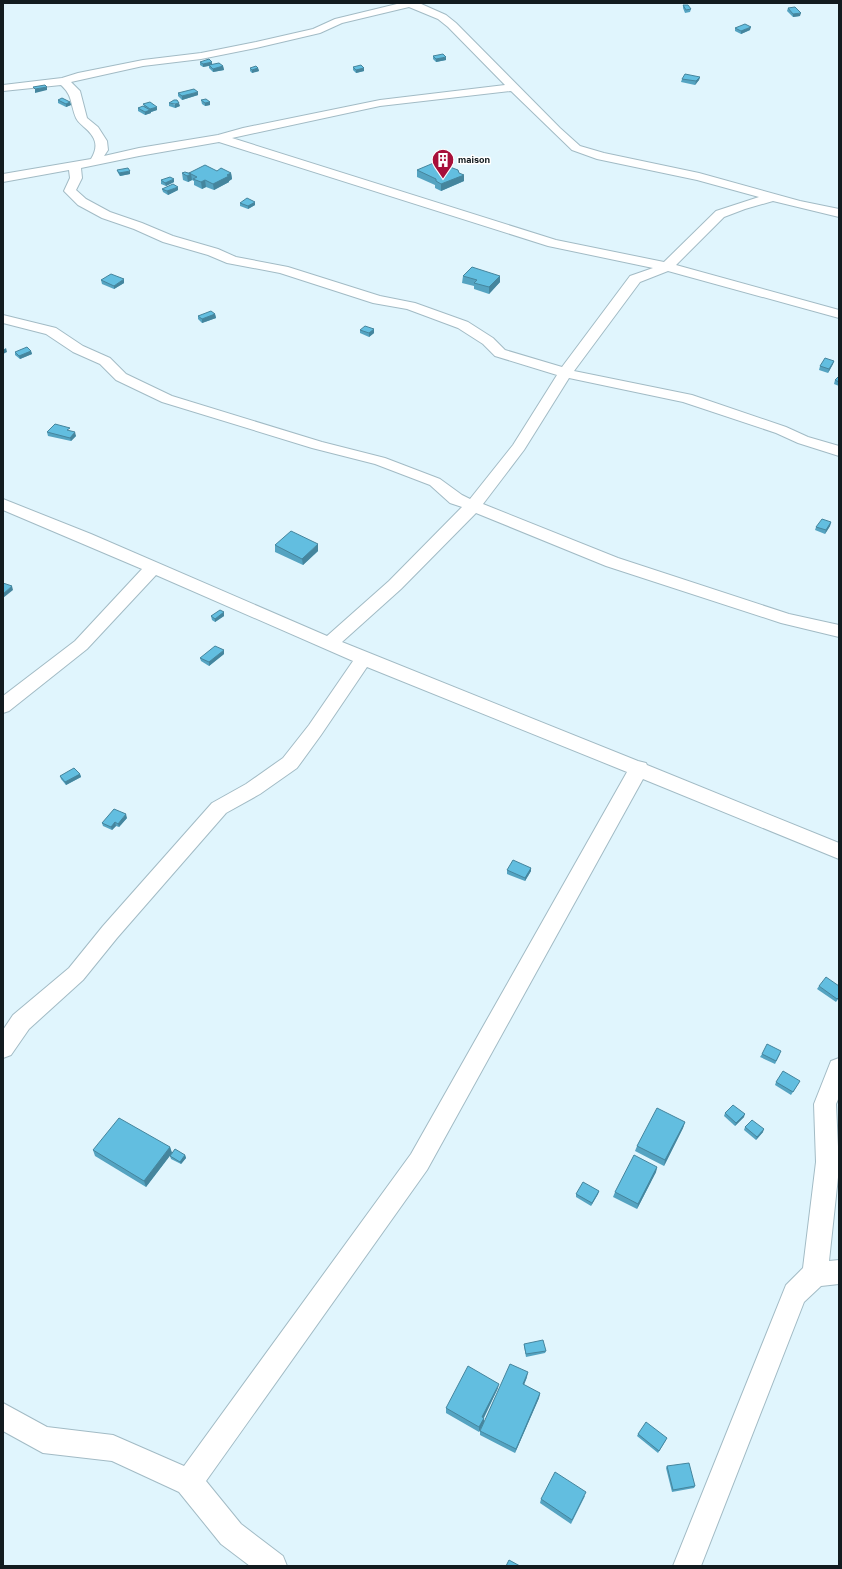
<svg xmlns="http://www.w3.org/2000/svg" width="842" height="1569" viewBox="0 0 842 1569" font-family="Inter,sans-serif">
  <rect width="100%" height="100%" fill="#e0f5fd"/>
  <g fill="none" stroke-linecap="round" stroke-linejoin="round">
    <!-- minor casing -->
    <g stroke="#a2bbc5" stroke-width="2">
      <g id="minor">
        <path d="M401,3H419L446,15L456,23L560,128L580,146L604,153L699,173L800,201L839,209V217L773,201L745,209L724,217L676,265L839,310V318L668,271L640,282L574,371L692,395L786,427L808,437L839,446V456L798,443L776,433L683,402L569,378L524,450L483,504L618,558L789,614L839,625V637L781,623L606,566L476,513L401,589L342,642L638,761L646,763L647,765L839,843V859L643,779L427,1170L206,1481L241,1524L283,1556L287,1566H250L221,1544L179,1492L112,1461L43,1453L3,1431V1403L47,1427L113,1435L184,1466L411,1154L627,772L367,667L321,735L297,768L260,794L226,813L117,938L83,980L29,1029L11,1055L3,1058V1030L13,1015L69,968L103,926L212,803L246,784L283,758L309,725L353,661L156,575L87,649L9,711L3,713V696L75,641L142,569L3,510V499L91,534L327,636L389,581L462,507L450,503L430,485L375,464L312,448L162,402L116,380L100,364L73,352L46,334L3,323V315L56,328L83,346L110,358L126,374L172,396L322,442L385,458L440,479L462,495L470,499L513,445L557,375L495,356L483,344L458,328L407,309L373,303L280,273L227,263L208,255L163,242L134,229L102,218L78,205L64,191L70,178L69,170L3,182V174L91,159C99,146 96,137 84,127C81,124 78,122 76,118C70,103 73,96 61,85L3,91V85L62,78L78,73L143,60L201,53L256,42L313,29L335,19ZM409,7L438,19L448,27L505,85L380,100L243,128L218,135L139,148L104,156L108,150L107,141L98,127L87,118L80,91L71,82L143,66L201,59L256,48L320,33L342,23ZM511,91L572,150L597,159L697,180L759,197L716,211L664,262L556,240L232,138L380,106ZM219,142L548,246L653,268L630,276L562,367L505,350L493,338L468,322L415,303L380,296L288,267L236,257L218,249L173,236L142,223L110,212L86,199L76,190L82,178L81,168L139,156Z"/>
        <path d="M839,1058V1097L836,1104L839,1168L829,1261L839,1260V1284L821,1286L804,1302L701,1566H673L786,1285L803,1268L816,1162L814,1104L831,1061Z"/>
      </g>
    </g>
    <!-- minor -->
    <use href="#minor" fill="#fff" fill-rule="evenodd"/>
  </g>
  <!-- wall -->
  <g fill="#54a3c1">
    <path d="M683,5L691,9L690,12L685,13L683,8Z"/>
    <path d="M788,8L800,16L793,17L787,11Z"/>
    <path d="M735,28L750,30L741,34L735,31Z"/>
    <path d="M433,56L446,60L436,62L433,59Z"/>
    <path d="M200,62L223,66L224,70L213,72L209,68V66L203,67L200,65Z"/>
    <path d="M353,67L364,68V71L356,73L353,70Z"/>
    <path d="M250,68H258L259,71L252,73L250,71Z"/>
    <path d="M700,77L699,80L695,85L681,82L682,79Z"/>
    <path d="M178,93L198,95L182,100L178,96Z"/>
    <path d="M58,100L70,102L71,105L66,107L58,103Z"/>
    <path d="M201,100L210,102V105L205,106L202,104Z"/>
    <path d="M169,103L180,106L175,108L169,106Z"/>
    <path d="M143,104L157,110L151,112V113L145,115L138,111V108L144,106Z"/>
    <path d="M117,170L130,174L120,176L118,173Z"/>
    <path d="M417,170L459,173L464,181L441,191L435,188V185L417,177Z"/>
    <path d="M217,171L231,173L232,179L229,181V182L214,190L206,187L202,189L194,185V181L192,180L188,182L183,180L182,173Z"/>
    <path d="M161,180L174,182L166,186L161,184Z"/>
    <path d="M162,189L178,190L168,195L163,192Z"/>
    <path d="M240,203L255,205L248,209L240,206Z"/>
    <path d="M463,276L500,282L489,294L474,289V286L462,283Z"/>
    <path d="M101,280L124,283L114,289L102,284Z"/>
    <path d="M215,314L216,318L202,323L198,319V316Z"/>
    <path d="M374,329V333L369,337L360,333V330Z"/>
    <path d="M31,351L32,354L20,359L15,355V352Z"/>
    <path d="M834,361L833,364L828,373L819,370L820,366Z"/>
    <path d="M839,377V386L834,384L835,380Z"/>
    <path d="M70,431L76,436L71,441L48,436L47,432Z"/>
    <path d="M831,522L830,526L825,534L815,530L816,527Z"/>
    <path d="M275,545L318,551L303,565L275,552Z"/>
    <path d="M224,612V616L215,622L212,620L211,616Z"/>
    <path d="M224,654L209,666L201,661L200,658Z"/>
    <path d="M80,774L81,777L66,785L61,779L60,776Z"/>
    <path d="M127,818L119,827L116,826L112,830L103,826L102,823Z"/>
    <path d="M531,868V871L525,881L507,874V870Z"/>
    <path d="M819,986L839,998L836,1002L817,989Z"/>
    <path d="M762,1054H780L775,1064L760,1057Z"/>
    <path d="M776,1082L798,1084L791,1095L775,1085Z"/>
    <path d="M725,1113L744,1117L735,1126L724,1116Z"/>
    <path d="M685,1122L683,1128L664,1166L635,1151L637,1146Z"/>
    <path d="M745,1127L763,1132L756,1140L744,1130Z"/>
    <path d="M170,1147L172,1153L146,1187L95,1156L93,1150Z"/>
    <path d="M185,1155L186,1158L181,1164L171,1159L170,1156Z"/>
    <path d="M657,1167L656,1172L637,1209L613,1197L615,1192Z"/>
    <path d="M599,1191L598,1194L591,1206L576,1197V1194Z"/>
    <path d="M524,1344L546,1351L545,1353L526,1357L524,1346Z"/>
    <path d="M527,1377L524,1385L540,1393L539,1398L515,1453L480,1435V1431Z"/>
    <path d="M498,1388L484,1418V1422L479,1432L446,1413V1408Z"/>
    <path d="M638,1434L666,1440L658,1453L637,1436Z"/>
    <path d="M667,1466L695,1486L694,1488L672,1492L666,1468Z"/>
    <path d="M585,1496L571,1524L540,1503L541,1499Z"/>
  </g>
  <!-- shaded-wall -->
  <g fill="#45859d">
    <path d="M801,13L800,16L793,17V14Z"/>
    <path d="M751,27L750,30L741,34V31Z"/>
    <path d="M446,57V60L436,62V59Z"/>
    <path d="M212,62V65L203,67V64Z"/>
    <path d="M223,66L224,70L213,72V69Z"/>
    <path d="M258,68L259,71L252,73V70Z"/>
    <path d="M364,68V71L356,73V70Z"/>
    <path d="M700,77L699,80L695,85L696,81Z"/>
    <path d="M47,87V90L35,93V89Z"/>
    <path d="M198,92V95L182,100V96Z"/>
    <path d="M70,102L71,105L66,107V104Z"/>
    <path d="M210,102V105L205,106V103Z"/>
    <path d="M179,103L180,106L175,108V104Z"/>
    <path d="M157,107V110L151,112V113L145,115V112L150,110V109Z"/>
    <path d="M130,171V174L120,176L119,173Z"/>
    <path d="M231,173L232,179L229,181V182L214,190L213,184Z"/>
    <path d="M191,174L192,180L188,182L187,176Z"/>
    <path d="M464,175V181L441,191V184Z"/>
    <path d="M174,179V182L166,186L165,183Z"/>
    <path d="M205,180L206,187L202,189L201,182Z"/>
    <path d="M178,187V190L168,195L167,191Z"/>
    <path d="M255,202V205L248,209V206Z"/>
    <path d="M500,276V282L489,294V287Z"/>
    <path d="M124,279V283L114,289V286Z"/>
    <path d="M215,314L216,318L202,323V319Z"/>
    <path d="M374,329V333L369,337V333Z"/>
    <path d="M6,348L7,352L3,354V350Z"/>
    <path d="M31,351L32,354L20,359L19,356Z"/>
    <path d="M834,361L833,364L828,373L829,369Z"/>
    <path d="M75,432L76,436L71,441L70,438Z"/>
    <path d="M831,522L830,526L825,534L826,530Z"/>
    <path d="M318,544V551L303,565L302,559Z"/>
    <path d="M12,586L13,590L3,598V594Z"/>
    <path d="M224,612V616L215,622V619Z"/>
    <path d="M224,650V654L209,666V662Z"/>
    <path d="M80,774L81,777L66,785L65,782Z"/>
    <path d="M126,814L127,818L119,827L118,824Z"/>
    <path d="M115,822L116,826L112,830L111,827Z"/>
    <path d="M531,868V871L525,881V878Z"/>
    <path d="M745,1114L744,1117L735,1126L736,1123Z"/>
    <path d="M685,1122L683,1128L664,1166L665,1160Z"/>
    <path d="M764,1129L763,1132L756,1140L757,1137Z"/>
    <path d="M170,1147L172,1153L146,1187L144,1181Z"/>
    <path d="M185,1155L186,1158L181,1164L180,1162Z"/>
    <path d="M657,1167L656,1172L637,1209L638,1204Z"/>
    <path d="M599,1191L598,1194L591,1206L592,1203Z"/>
    <path d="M528,1372L527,1377L522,1389L523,1384Z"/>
    <path d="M499,1384L498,1388L482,1421V1417Z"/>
    <path d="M540,1393L539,1398L515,1453L516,1449Z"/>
    <path d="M484,1418V1422L479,1432V1427Z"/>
  </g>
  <!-- building -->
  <g fill="#62bee0" stroke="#45859d">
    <path d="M683,5H688L691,9L686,10Z"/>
    <path d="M795,7L801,13L793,14L788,8Z"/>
    <path d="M745,24L751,27L741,31L735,28Z"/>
    <path d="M443,54L446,57L436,59L433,56Z"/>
    <path d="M209,59L212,62L203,64L200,62Z"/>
    <path d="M219,63L223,66L213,69L209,65Z"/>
    <path d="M361,65L364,68L356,70L353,67Z"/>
    <path d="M256,66L258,68L252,70L250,68Z"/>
    <path d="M685,74L700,77L696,81L682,79Z"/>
    <path d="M45,85L47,87L35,89L33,87Z"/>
    <path d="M194,89L198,92L182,96L178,93Z"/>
    <path d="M62,98L70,102L66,104L58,100Z"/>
    <path d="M206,99L210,102L205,103L201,100Z"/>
    <path d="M174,100H177L179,103L175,104L169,103Z"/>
    <path d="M150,102L157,107L150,109L143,104Z"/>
    <path d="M143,106L150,110L145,112L138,108Z"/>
    <path d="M436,162L458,170L459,173L464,175L441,184L436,181V179L417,170Z"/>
    <path d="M205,165L217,171L221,168L231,173L227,175L229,176L213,184L205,180L201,182L193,179L197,177L189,173Z"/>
    <path d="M128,168L130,171L119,173L117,170Z"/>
    <path d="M185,172L191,174L187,176L182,173Z"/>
    <path d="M170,177L174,179L165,183L161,180Z"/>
    <path d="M173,184L178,187L167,191L162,189Z"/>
    <path d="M247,198L255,202L248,206L240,203Z"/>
    <path d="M472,267L500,276L489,287L474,283L477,280L463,276Z"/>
    <path d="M111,274L124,279L114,286L101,280Z"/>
    <path d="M211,311L215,314L202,319L198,316Z"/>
    <path d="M365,326L374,329L369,333L360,330Z"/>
    <path d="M27,347L31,351L19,356L15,352Z"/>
    <path d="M825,358L834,361L829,369L820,366Z"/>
    <path d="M838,377H839V382L835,380Z"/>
    <path d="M55,424L70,428L67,430L75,432L70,438L47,432Z"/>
    <path d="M822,519L831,522L826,530L816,527Z"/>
    <path d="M291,531L318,544L302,559L275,545Z"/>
    <path d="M3,583L12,586L3,594Z"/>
    <path d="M220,610L224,612L215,619L211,616Z"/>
    <path d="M215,646L224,650L209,662L200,658Z"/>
    <path d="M74,768L80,774L65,782L60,776Z"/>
    <path d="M114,809L126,814L118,824L115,822L111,827L102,823Z"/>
    <path d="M513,860L531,868L525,878L507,870Z"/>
    <path d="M826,977L839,986V997L837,999L819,986Z"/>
    <path d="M767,1044L781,1051L776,1061L762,1054Z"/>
    <path d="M783,1071L800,1081L793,1092L776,1082Z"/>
    <path d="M733,1105L745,1114L736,1123L725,1113Z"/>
    <path d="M657,1108L685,1122L665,1160L637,1146Z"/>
    <path d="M119,1118L170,1147L144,1181L93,1150Z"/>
    <path d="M752,1120L764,1129L757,1137L745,1127Z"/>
    <path d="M175,1149L185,1155L180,1162L170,1156Z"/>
    <path d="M634,1155L657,1167L638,1204L615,1192Z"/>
    <path d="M583,1182L599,1191L592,1203L576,1194Z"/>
    <path d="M543,1340L546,1351L526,1354L524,1344Z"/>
    <path d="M510,1364L528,1372L523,1384L540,1393L516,1449L480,1431Z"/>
    <path d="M468,1366L499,1384L482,1417L484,1418L479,1427L446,1408Z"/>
    <path d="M646,1422L667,1438L659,1451L638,1434Z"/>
    <path d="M689,1463L695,1486L673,1490L667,1466Z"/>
    <path d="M555,1472L586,1492L572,1520L541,1499Z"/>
    <path d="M509,1560L520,1566H506Z"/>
  </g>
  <!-- icons -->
  <defs>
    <g id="building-pin" transform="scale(1.15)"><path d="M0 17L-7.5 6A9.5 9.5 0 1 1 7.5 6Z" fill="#a70f3a" stroke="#fff"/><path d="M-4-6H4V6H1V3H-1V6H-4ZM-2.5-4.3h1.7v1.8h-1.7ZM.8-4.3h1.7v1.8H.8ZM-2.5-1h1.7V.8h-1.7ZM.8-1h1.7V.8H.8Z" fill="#fff"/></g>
  </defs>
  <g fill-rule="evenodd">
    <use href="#building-pin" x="443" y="160"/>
  </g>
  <g text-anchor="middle" stroke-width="3" stroke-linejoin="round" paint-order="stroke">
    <!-- far-poi labels -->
    <g font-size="9" font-weight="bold" fill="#121b1f" stroke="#fff" text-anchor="start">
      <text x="458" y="163">maison</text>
    </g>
  </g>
  <!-- border -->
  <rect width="842" height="1569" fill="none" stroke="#121b1f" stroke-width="8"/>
</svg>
